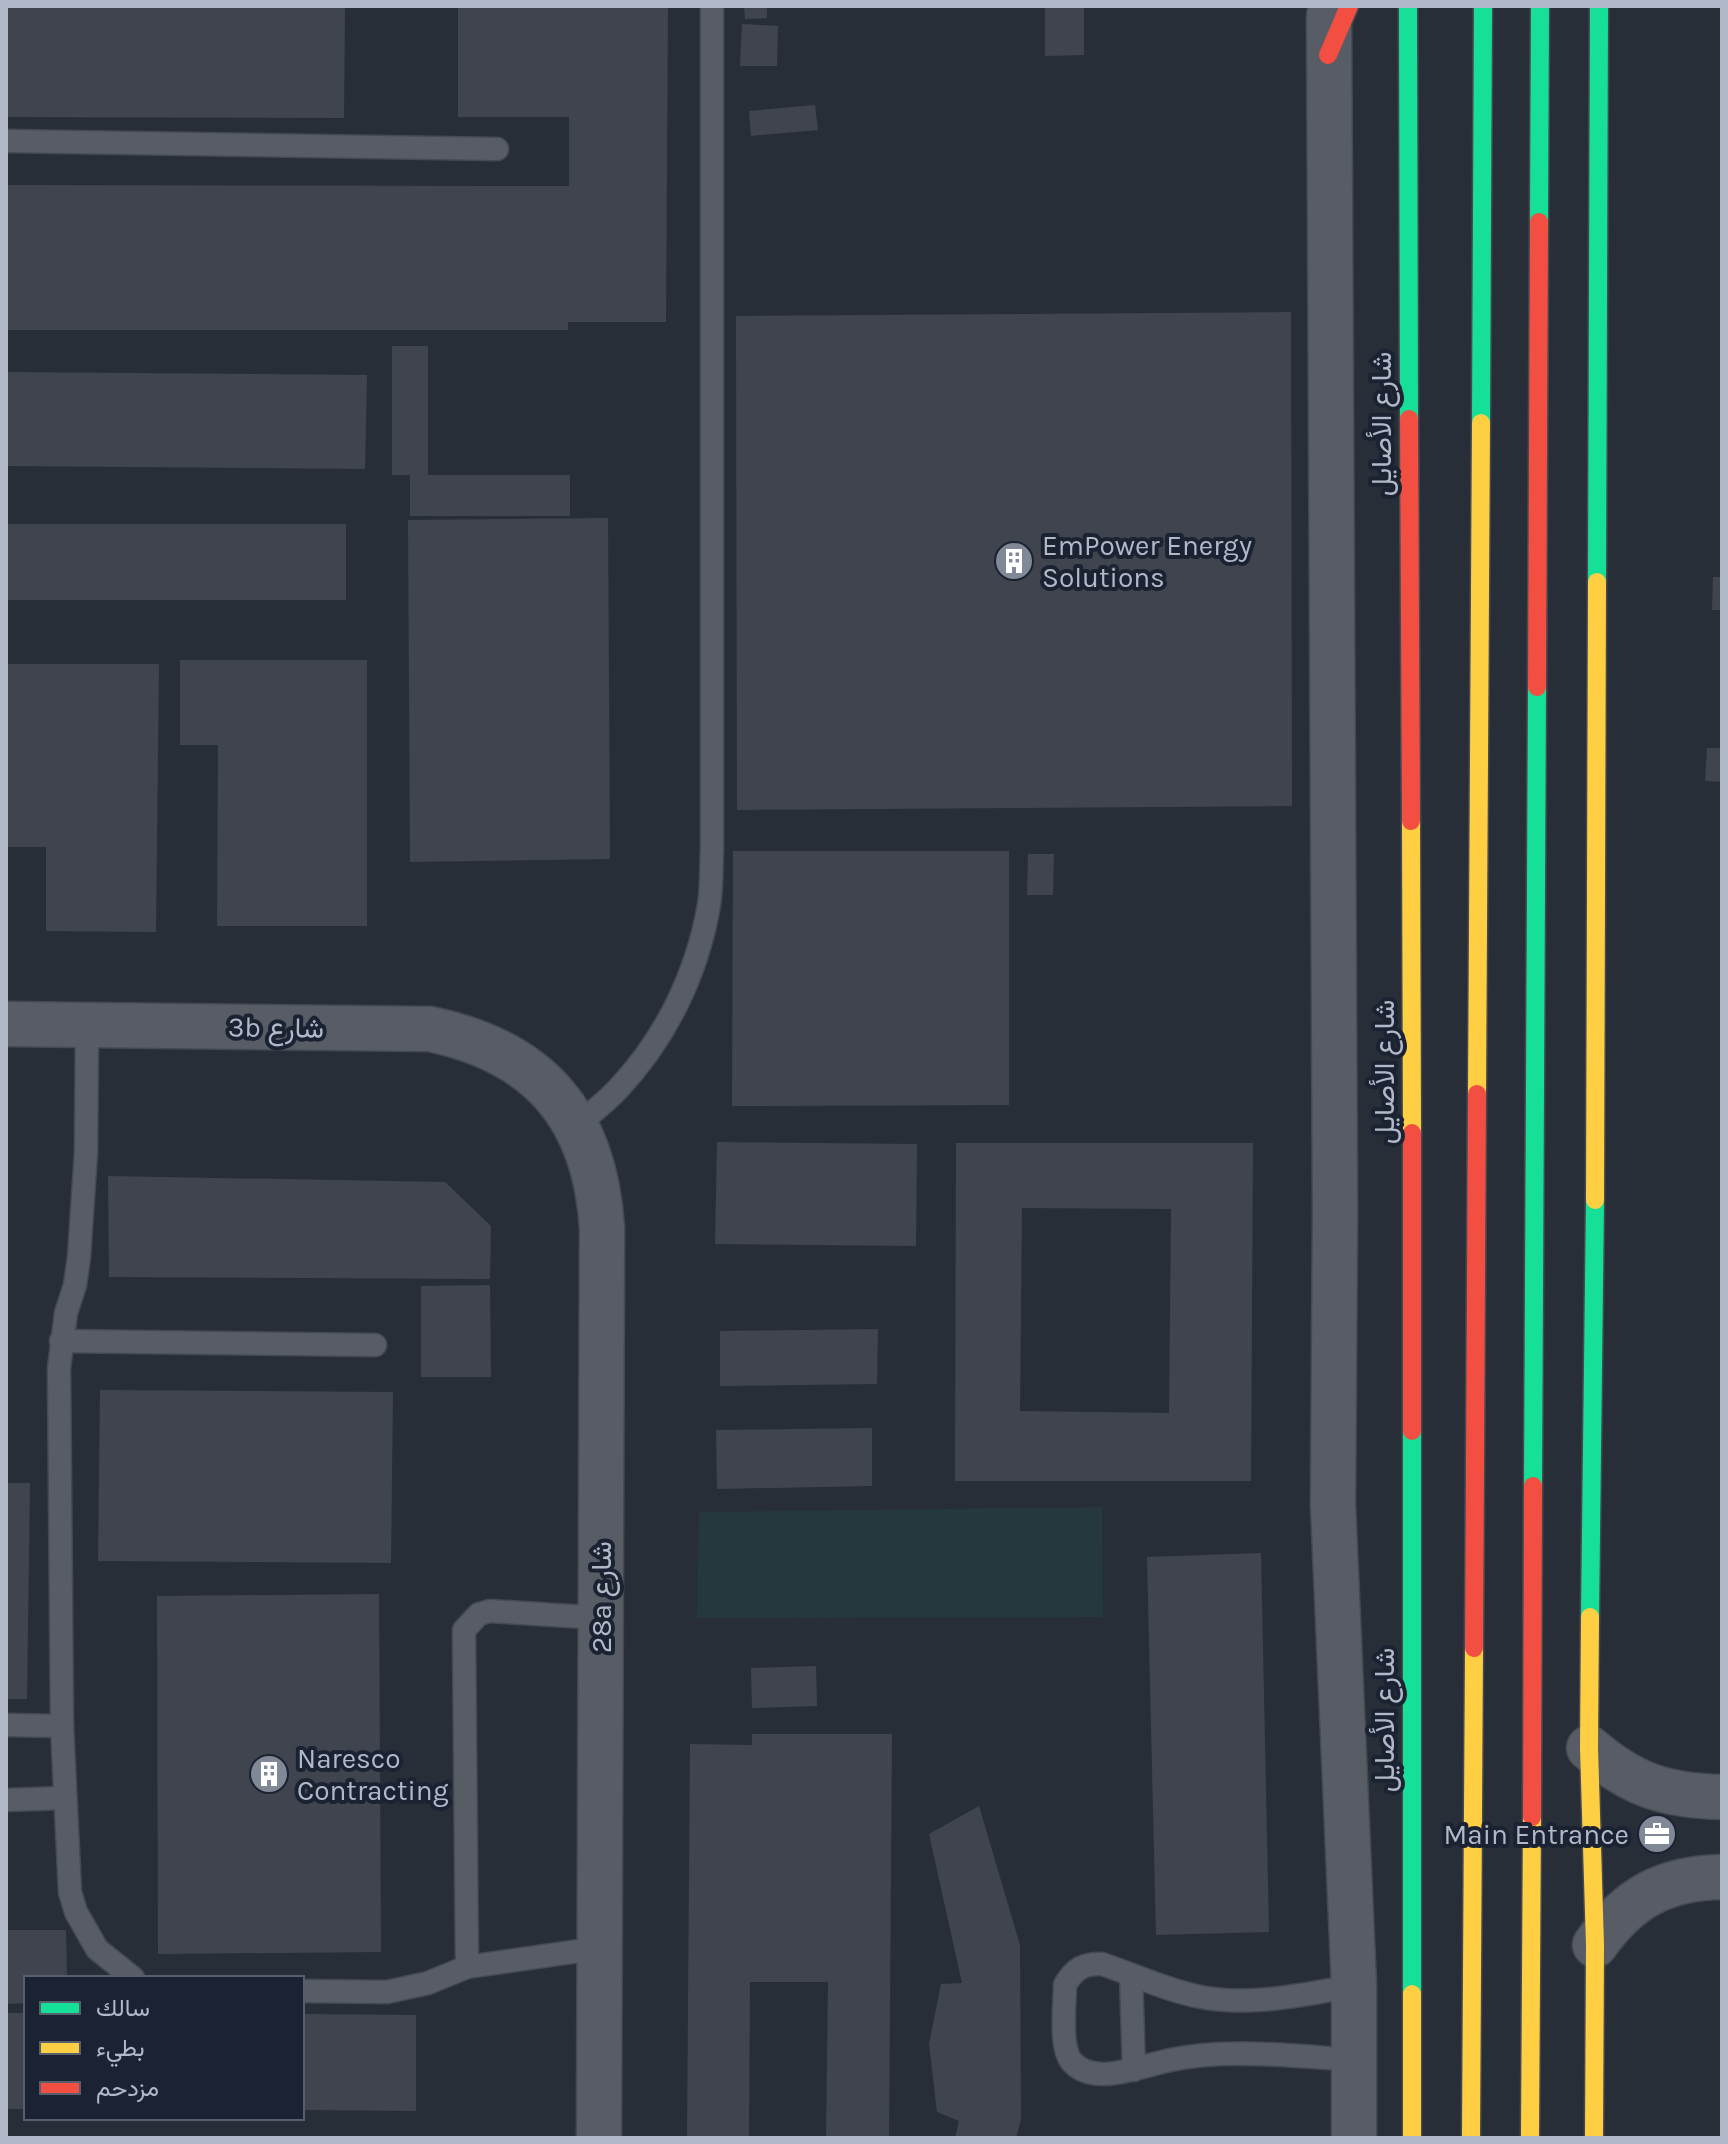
<svg xmlns="http://www.w3.org/2000/svg" width="1728" height="2144" viewBox="0 0 1728 2144" font-family="Karla,Vazirmatn,sans-serif">
  <rect width="100%" height="100%" fill="#282e38"/>
  <!-- green -->
  <path fill="#25383e" d="M1102,1507L1103,1617L697,1618L699,1512Z"/>
  <!-- building -->
  <g fill="#40444e" fill-rule="evenodd">
    <path d="M6,6H345L344,118L6,117Z"/>
    <path d="M458,6H668L666,322H568V330H6V185L569,186V117H458Z"/>
    <path d="M744,6H767V18L745,19Z"/>
    <path d="M1045,6H1084V55L1045,56Z"/>
    <path d="M742,24L778,26L777,66H740Z"/>
    <path d="M815,105L818,130L751,136L749,111Z"/>
    <path d="M1291,312L1292,806L737,810L736,316Z"/>
    <path d="M392,346H428V475H570V516H410V475H392Z"/>
    <path d="M6,372L367,375L365,469L6,466Z"/>
    <path d="M608,518L610,859L410,862L408,520Z"/>
    <rect x="6" y="524" width="340" height="76"/>
    <path d="M1713,577H1722V610H1712Z"/>
    <path d="M180,660H367V926H217L218,745H180Z"/>
    <path d="M6,664H159L156,932L46,931V847H6Z"/>
    <path d="M1707,748H1722V782L1705,781Z"/>
    <path d="M733,851H1009V1105L732,1106Z"/>
    <path d="M1028,854H1054L1053,895H1027Z"/>
    <path d="M717,1142L917,1144L916,1246L715,1244Z"/>
    <path d="M956,1143H1253L1251,1481H955ZM1022,1208L1171,1209L1169,1413L1020,1411Z"/>
    <path d="M108,1176L445,1182L491,1226L490,1279L109,1277Z"/>
    <path d="M490,1285L491,1377H421V1286Z"/>
    <path d="M878,1329L877,1384L720,1386V1331Z"/>
    <path d="M100,1390L393,1392L391,1563L98,1561Z"/>
    <path d="M872,1428V1486L717,1489L716,1430Z"/>
    <path d="M6,1483H30L27,1699H6Z"/>
    <path d="M1261,1553L1269,1932L1156,1935L1147,1557Z"/>
    <path d="M379,1594L381,1952L158,1954L157,1596Z"/>
    <path d="M816,1666L817,1706L752,1708L751,1668Z"/>
    <path d="M752,1734H892L889,2138H826L828,1982H750L749,2138H687L690,1744L752,1745Z"/>
    <path d="M979,1806L1020,1945L1021,2119L1016,2138H955L959,2121L937,2112L929,2044L941,1984L962,1983L929,1834Z"/>
    <path d="M6,1930H66L67,1978H26V2003L6,2004Z"/>
    <rect x="6" y="2013" width="20" height="96"/>
    <path d="M302,2014L416,2015V2111L302,2110Z"/>
  </g>
  <g fill="none" stroke-linecap="round" stroke-linejoin="round">
    <!-- lane casing -->
    <g stroke="#454950" stroke-width="25">
      <g id="lane">
        <path d="M6,141L497,149"/>
        <path d="M87,1025L86,1152L79,1257L75,1285L66,1313L59,1368L62,1726L70,1892L76,1912L97,1949L133,1978"/>
        <path d="M576,1126C590,1114 605,1103 618,1089C666,1038 697,974 709,905C712,887 711,868 712,850V6"/>
        <path d="M61,1341L375,1345"/>
        <path d="M6,1725L62,1726"/>
        <path d="M6,1800L64,1798"/>
        <path d="M467,1967L464,1630L479,1614L490,1611L601,1618"/>
        <path d="M1131,1975L1134,2070"/>
        <path d="M1354,1986C1304,1994 1252,2007 1201,1997C1168,1991 1135,1975 1102,1964C1084,1963 1074,1969 1065,1985C1065,2004 1059,2047 1072,2062C1092,2084 1130,2070 1154,2064C1175,2058 1198,2055 1220,2054C1264,2052 1310,2057 1354,2060"/>
        <path d="M302,1991L387,1992L428,1983L467,1967L600,1948"/>
      </g>
    </g>
    <!-- street casing -->
    <g stroke="#454950" stroke-width="47">
      <g id="street">
        <path d="M1329,16L1335,1213L1333,1505L1354,1986V2138"/>
        <path d="M6,1024L430,1029C540,1052 595,1116 602,1228L599,2138"/>
        <path d="M1589,1748C1632,1785 1666,1796 1722,1797"/>
        <path d="M1595,1945C1628,1898 1664,1878 1722,1877"/>
      </g>
    </g>
    <!-- fast casing -->
    <g stroke="#454950" stroke-width="21">
      <g id="fast">
        <path d="M1408,6L1409,419"/>
        <path d="M1597,582L1599,6"/>
        <path d="M1412,1431V1994"/>
        <path d="M1590,1617L1595,1200"/>
      </g>
    </g>
    <!-- slow casing -->
    <g stroke="#454950" stroke-width="21">
      <g id="slow">
        <path d="M1411,821L1412,1133"/>
        <path d="M1595,1200L1597,582"/>
        <path d="M1590,1617L1589,1748L1595,1945L1594,2138"/>
        <path d="M1412,1994V2138"/>
      </g>
    </g>
    <!-- jam casing -->
    <g stroke="#454950" stroke-width="21">
      <g id="jam">
        <path d="M1328,55L1349,6"/>
        <path d="M1409,419L1411,821"/>
        <path d="M1412,1133V1431"/>
      </g>
    </g>
    <!-- lane -->
    <use href="#lane" stroke="#585d65" stroke-width="22"/>
    <!-- street -->
    <use href="#street" stroke="#585d65" stroke-width="44"/>
    <!-- fast -->
    <use href="#fast" stroke="#16e098" stroke-width="18"/>
    <!-- slow -->
    <use href="#slow" stroke="#ffcf43" stroke-width="18"/>
    <!-- jam -->
    <use href="#jam" stroke="#f24e42" stroke-width="18"/>
    <!-- fast-bridge casing -->
    <g stroke="#454950" stroke-width="21" stroke-linecap="butt">
      <g id="fast-bridge">
        <path d="M1539,222L1540,6"/>
        <path d="M1481,423L1483,6"/>
        <path d="M1533,1486L1537,687"/>
      </g>
    </g>
    <!-- slow-bridge casing -->
    <g stroke="#454950" stroke-width="21" stroke-linecap="butt">
      <g id="slow-bridge">
        <path d="M1477,1094L1481,423"/>
        <path d="M1471,2138L1474,1648"/>
        <path d="M1530,2138L1532,1817"/>
      </g>
    </g>
    <!-- jam-bridge casing -->
    <g stroke="#454950" stroke-width="21" stroke-linecap="butt">
      <g id="jam-bridge">
        <path d="M1537,687L1539,222"/>
        <path d="M1474,1648L1477,1094"/>
        <path d="M1532,1817L1533,1486"/>
      </g>
    </g>
    <!-- fast-bridge -->
    <use href="#fast-bridge" stroke="#16e098" stroke-width="18"/>
    <!-- slow-bridge -->
    <use href="#slow-bridge" stroke="#ffcf43" stroke-width="18"/>
    <!-- jam-bridge -->
    <use href="#jam-bridge" stroke="#f24e42" stroke-width="18"/>
  </g>
  <!-- icons -->
  <defs>
    <g id="building-disc" transform="scale(2)"><circle r="9.5" fill="#818896" stroke="#1b2333"/><path d="M-4-6H4V6H1V3H-1V6H-4ZM-2.5-4.3h1.7v1.8h-1.7ZM.8-4.3h1.7v1.8H.8ZM-2.5-1h1.7V.8h-1.7ZM.8-1h1.7V.8H.8Z" fill="#fff"/></g>
    <g id="office-disc" transform="scale(2)"><circle r="9.5" fill="#818896" stroke="#1b2333"/><path d="M-6-3h4V-5.5h4V-3h4V5H-6ZM-1-4.5V-3h2v-1.5ZM-6 0V1H6V0Z" fill="#fff"/></g>
  </defs>
  <g fill-rule="evenodd">
    <use href="#building-disc" x="1014" y="561"/>
    <use href="#building-disc" x="269" y="1774"/>
    <use href="#office-disc" x="1657" y="1834"/>
  </g>
  <g text-anchor="middle" stroke-width="8" stroke-linejoin="round" paint-order="stroke">
    <!-- street labels -->
    <g font-size="28" fill="#b1b9c9" stroke="#1b2333">
      <text transform="translate(1381 424) rotate(-90)" y="10">شارع الأصايل</text>
      <text transform="translate(276 1027) rotate(1)" y="10">3b شارع</text>
      <text transform="translate(1384 1072) rotate(-90)" y="10">شارع الأصايل</text>
      <text transform="translate(601 1597) rotate(-90)" y="10">28a شارع</text>
      <text transform="translate(1384 1720) rotate(-90)" y="10">شارع الأصايل</text>
    </g>
    <!-- poi labels -->
    <g font-size="28" fill="#b1b9c9" stroke="#1b2333" text-anchor="start">
      <text x="1042" y="555">EmPower Energy<tspan x="1042" dy="32">Solutions</tspan></text>
      <text x="297" y="1768">Naresco<tspan x="297" dy="32">Contracting</tspan></text>
      <text x="1629" y="1844" text-anchor="end">Main Entrance</text>
    </g>
  </g>
  <!-- border -->
  <rect width="1728" height="2144" fill="none" stroke="#b1b9c9" stroke-width="16"/>
  <!-- legend -->
  <rect x="24" y="1976" width="280" height="144" fill="#1b2333" stroke="#575f6f" stroke-width="2"/>
  <rect x="40" y="2002" width="40" height="12" fill="#16e098" stroke="#575f6f" stroke-width="2"/>
  <text x="96" y="2016" font-size="24" fill="#b1b9c9">سالك</text>
  <rect x="40" y="2042" width="40" height="12" fill="#ffcf43" stroke="#575f6f" stroke-width="2"/>
  <text x="96" y="2056" font-size="24" fill="#b1b9c9">بطيء</text>
  <rect x="40" y="2082" width="40" height="12" fill="#f24e42" stroke="#575f6f" stroke-width="2"/>
  <text x="96" y="2096" font-size="24" fill="#b1b9c9">مزدحم</text>
</svg>
